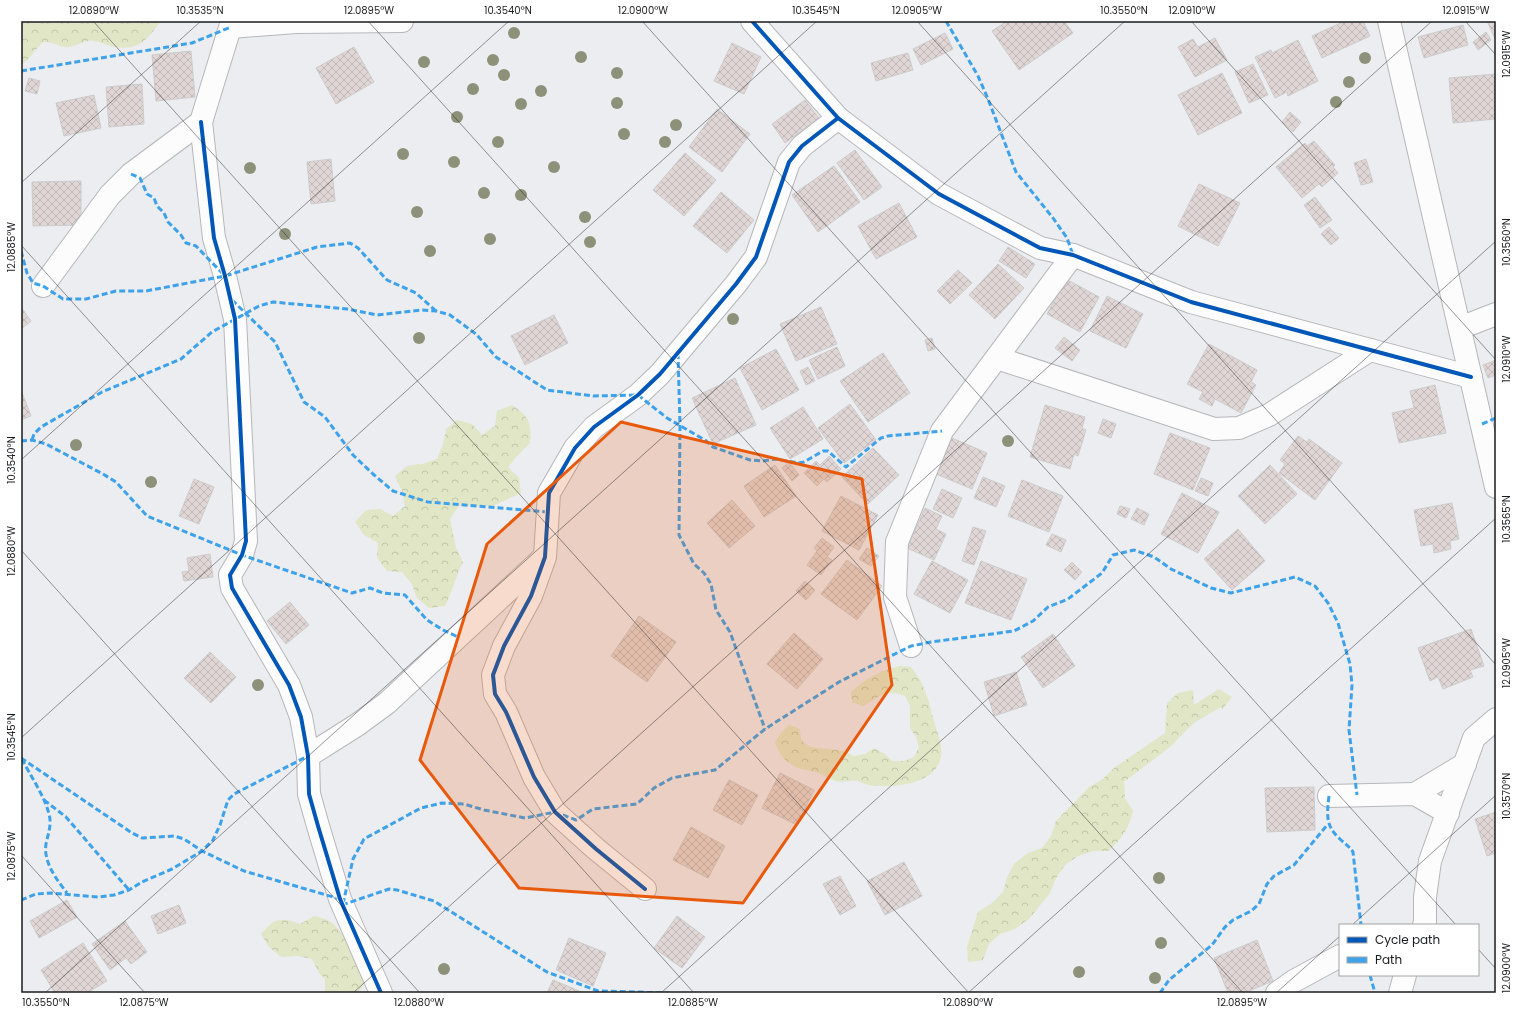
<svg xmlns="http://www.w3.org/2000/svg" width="1517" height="1014" viewBox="0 0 1517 1014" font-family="Poppins,sans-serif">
  <defs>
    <pattern id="forest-crowns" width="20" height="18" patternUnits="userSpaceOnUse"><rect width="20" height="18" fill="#e1e6c7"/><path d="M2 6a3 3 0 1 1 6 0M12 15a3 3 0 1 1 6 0" fill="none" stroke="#c0c5aa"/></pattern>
    <pattern id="building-cross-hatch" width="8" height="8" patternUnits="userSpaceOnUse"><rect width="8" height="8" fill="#e0d6d5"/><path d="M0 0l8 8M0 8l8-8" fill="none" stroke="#c0b7b6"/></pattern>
  </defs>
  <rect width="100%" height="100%" fill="#ebedf0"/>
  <!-- forest -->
  <g fill="url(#forest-crowns)">
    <path d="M21,21H161C148,38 140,51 115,47C108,46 102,42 94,41C83,39 76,48 65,47C61,47 59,45 56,44C52,43 48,42 43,42C35,49 31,59 21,65Z"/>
    <path d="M512,405C529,417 532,422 530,443L518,455L508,467L519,478L521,493L493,506H459L450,519L456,548L463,562C456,576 452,592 445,606L429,608L417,598L412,584L402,572L387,571L377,558L378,543L364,535L355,522L366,510L380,509L393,516L405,506L402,491L395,476L407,466L422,464L437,459L443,444L446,429L457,420L472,424L482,435L495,426L497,411Z"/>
    <path d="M900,666L911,667C925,683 929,702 934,722C938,734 945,751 939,763C929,786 889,788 868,785C864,784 860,781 856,781C850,780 842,783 835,781C829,779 823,774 816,772C805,770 797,769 788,762C781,757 778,750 775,742L781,733L789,725L800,729L801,740L810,747L844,751L854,756L865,754L874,748L885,754L892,761H904L914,757L919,747L916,737L910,728V706L905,696C884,688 880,698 862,706L852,702L851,692C864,679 882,670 900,666Z"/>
    <path d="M1219,689L1232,697L1222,710L1221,707L1194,723L1170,747L1124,782L1125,798L1133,811C1128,830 1122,838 1109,851H1093L1078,856L1065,865L1056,878L1050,893L1029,919L1015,929L1000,934L989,944L983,960L968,962L967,947L978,912L992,903L1003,892L1007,877L1015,863L1028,853L1042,848L1051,836L1056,821L1089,787L1103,779L1114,768L1165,733L1167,703L1178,693L1193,690L1194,705Z"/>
    <path d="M314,916C318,917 324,918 329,921C343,929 369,969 363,985C362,988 359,991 357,993H325V979L319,973L312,959L297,956L281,957L269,947L261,934C275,918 280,917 300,924Z"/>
  </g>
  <!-- building -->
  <g fill="url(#building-cross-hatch)" stroke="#cccccd">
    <path d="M1007,21H1064L1073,33L1019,70L992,31Z"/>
    <path d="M1345,21H1363L1370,36L1322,58L1312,36Z"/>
    <path d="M1487,21H1496V41Z"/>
    <path d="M1463,25L1468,45L1424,58L1418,37Z"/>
    <path d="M1486,32L1491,40L1478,50L1473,42Z"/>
    <path d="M945,33L953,49L921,65L913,49Z"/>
    <path d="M1215,38L1227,60L1195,77L1178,47L1193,39L1198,47Z"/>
    <path d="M1298,40L1318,81L1288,96L1287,92L1275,98L1255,57L1271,50L1272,53Z"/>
    <path d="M732,43L761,57L744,94L714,81Z"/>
    <path d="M354,47L374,82L336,104L316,68Z"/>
    <path d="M191,51L195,97L156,101L152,55Z"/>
    <path d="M908,53L913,70L876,81L871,63Z"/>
    <path d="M1253,64L1268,95L1249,103L1235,72Z"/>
    <path d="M1222,73L1242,113L1198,135L1178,95Z"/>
    <path d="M1496,74V119L1453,123L1449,78Z"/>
    <path d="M29,78L40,81L37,94L25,91Z"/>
    <path d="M142,84L144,124L109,127L106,87Z"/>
    <path d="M94,95L101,128L64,136L56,103Z"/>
    <path d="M805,100L819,118L785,143L772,124Z"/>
    <path d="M717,109L750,134L722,172L689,147Z"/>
    <path d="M1290,112L1301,122L1293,132L1282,122Z"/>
    <path d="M1314,141L1335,165L1333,167L1338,173L1322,187L1319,184L1302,198L1276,167L1305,143L1307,146Z"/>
    <path d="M855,150L882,187L864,200L837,163Z"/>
    <path d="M685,153L716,180L684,216L653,190Z"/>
    <path d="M331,159L335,201L311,204L307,162Z"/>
    <path d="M1366,159L1373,182L1361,185L1354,163Z"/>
    <path d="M834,166L860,202L818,232L792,195Z"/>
    <path d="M81,181V225L33,226L32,182Z"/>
    <path d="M1199,184L1240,203L1218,246L1178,226Z"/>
    <path d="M721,192L754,220L727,253L693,226Z"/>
    <path d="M1315,197L1332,220L1320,228L1304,205Z"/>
    <path d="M899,203L917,237L876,259L858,226Z"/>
    <path d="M1329,227L1339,238L1331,245L1321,234Z"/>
    <path d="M1008,247L1035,264L1026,278L999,261Z"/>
    <path d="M998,264L1024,288L995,319L969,295Z"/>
    <path d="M958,270L972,283L950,304L937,291Z"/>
    <path d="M1066,279L1099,297L1080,332L1047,314Z"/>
    <path d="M1107,296L1143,314L1126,348L1090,331Z"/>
    <path d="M21,307L31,321L21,329Z"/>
    <path d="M821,307L837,344L796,361L780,324Z"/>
    <path d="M554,315L568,343L525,365L511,336Z"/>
    <path d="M1064,337L1080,350L1072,361L1055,348Z"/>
    <path d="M932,338L935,349L928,351L925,340Z"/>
    <path d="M1209,344L1257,370L1251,382L1256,385L1241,413L1215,399L1212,406L1199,399L1203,392L1187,384Z"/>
    <path d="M837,347L845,366L818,379L809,360Z"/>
    <path d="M776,349L799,390L762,410L740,368Z"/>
    <path d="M883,353L910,393L868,422L840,381Z"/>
    <path d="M1496,360V375L1488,378L1483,365Z"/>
    <path d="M808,367L815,381L806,385L800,371Z"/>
    <path d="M735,378L756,425L713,444L692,398Z"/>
    <path d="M1435,385L1446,433L1399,443L1392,413L1414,408L1410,391Z"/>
    <path d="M21,390L31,416L21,420Z"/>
    <path d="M850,404L876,440L844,463L818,428Z"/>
    <path d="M1045,405L1085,417L1082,428L1086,430L1078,456L1074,454L1070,469L1030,457Z"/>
    <path d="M803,407L823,439L790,459L770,428Z"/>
    <path d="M1103,419L1116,424L1111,438L1098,433Z"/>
    <path d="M1170,433L1210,448L1193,490L1154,474Z"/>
    <path d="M1298,436L1307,442L1309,439L1342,463L1315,500L1279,473L1285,464L1280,460Z"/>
    <path d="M952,438L987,453L972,489L936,474Z"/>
    <path d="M873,448L899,475L868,504L842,477Z"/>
    <path d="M829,456L841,469L827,482L824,479L817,486L804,473L816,461L820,465Z"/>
    <path d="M789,462L799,475L792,481L782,468Z"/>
    <path d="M775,465L796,496L764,517L744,486Z"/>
    <path d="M1270,465L1297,494L1265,524L1238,496Z"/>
    <path d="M983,477L1005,486L996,507L974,498Z"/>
    <path d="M1201,478L1213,483L1208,496L1195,491Z"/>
    <path d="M194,479L214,487L199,524L179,516Z"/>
    <path d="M1022,480L1063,496L1049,532L1008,516Z"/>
    <path d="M942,489L962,498L953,518L933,509Z"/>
    <path d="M1182,493L1219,512L1198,553L1161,534Z"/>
    <path d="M841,496L878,515L859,550L822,531Z"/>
    <path d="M732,500L755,526L729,548L707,523Z"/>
    <path d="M1452,503L1459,539L1450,541L1451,549L1434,553L1433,544L1421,546L1414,510Z"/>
    <path d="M1120,506L1130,509L1126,518L1117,514Z"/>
    <path d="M925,508L942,516L936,529L946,534L934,560L907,548Z"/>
    <path d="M1137,508L1149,514L1144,525L1131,519Z"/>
    <path d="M973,527L986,531L974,565L962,561Z"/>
    <path d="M1238,529L1265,561L1232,590L1204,559Z"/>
    <path d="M1052,534L1066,540L1061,552L1046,545Z"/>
    <path d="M822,538L834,547L827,557L832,560L821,575L807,565L817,551L814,548Z"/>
    <path d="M867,548L879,556L871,566L859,559Z"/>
    <path d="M210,554L213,577L184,581L182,572L189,571L187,558Z"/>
    <path d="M847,560L882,586L857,620L821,594Z"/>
    <path d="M932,561L968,580L950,613L914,594Z"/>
    <path d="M981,561L1027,579L1011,620L965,603Z"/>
    <path d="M1072,562L1082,572L1075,580L1064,570Z"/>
    <path d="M805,581L815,590L806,600L796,591Z"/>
    <path d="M290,602L309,625L286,644L267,621Z"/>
    <path d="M639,616L676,642L647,682L611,656Z"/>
    <path d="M1471,629L1484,666L1470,670L1473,677L1443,689L1438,677L1430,681L1418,648Z"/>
    <path d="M794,633L823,659L797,689L767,664Z"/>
    <path d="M1053,634L1075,666L1043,688L1021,657Z"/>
    <path d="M210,652L236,677L211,703L184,678Z"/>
    <path d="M1016,672L1027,705L994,716L984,682Z"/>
    <path d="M780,773L814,790L797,825L762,808Z"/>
    <path d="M729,780L758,795L742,825L713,810Z"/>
    <path d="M1314,787L1315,830L1267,832L1265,788Z"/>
    <path d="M1496,812V853L1487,856L1475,819Z"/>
    <path d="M691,827L725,846L708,878L673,860Z"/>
    <path d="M904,862L922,896L885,915L867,881Z"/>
    <path d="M840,876L856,906L840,915L823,884Z"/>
    <path d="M67,900L77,917L39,938L30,921Z"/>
    <path d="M179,905L186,923L158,934L151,916Z"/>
    <path d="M677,916L705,937L682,968L654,948Z"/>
    <path d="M125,921L147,952L131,964L126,958L110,970L92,944Z"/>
    <path d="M569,938L606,953L593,986L556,970Z"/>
    <path d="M1257,940L1273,981L1244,993H1228L1214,958Z"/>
    <path d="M83,943L107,981L87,993H55L41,970Z"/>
    <path d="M553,980L584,993H547Z"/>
  </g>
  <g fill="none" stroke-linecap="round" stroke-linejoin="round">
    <!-- minor casing -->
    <g stroke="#b6b7ba" stroke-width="24">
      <g id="minor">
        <path d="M752,21L838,118L939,194L1040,248L1073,255L1191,302L1471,377"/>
        <path d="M1389,21L1496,487"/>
        <path d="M231,27L296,22L402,21"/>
        <path d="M201,122L214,238L225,276L235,319L246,541L242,555L230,575L232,588L289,685L301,717L308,756L309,794L318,826L340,899L381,993"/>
        <path d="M43,286L110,195L131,174L201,122L232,21"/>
        <path d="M1460,328L1496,314"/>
        <path d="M997,358L1214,429L1239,428L1269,415L1370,350"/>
        <path d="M911,646L895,597L897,542L942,431L1073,255"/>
        <path d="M308,756L357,725L387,703L542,559"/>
        <path d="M1415,794L1465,764"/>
        <path d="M1329,796L1415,794L1448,813"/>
        <path d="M645,889L596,849L555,812L534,777L506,712L495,694L493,675L504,646L531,596L545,557L549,493L575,448L594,427L638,395L660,374L736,284L756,257L789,162L802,146L838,118"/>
        <path d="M1424,925L1425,922V897L1430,861L1474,738L1496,719"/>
        <path d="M1277,993L1294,981L1340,956"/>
        <path d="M1400,993L1405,975"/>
      </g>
    </g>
    <!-- minor -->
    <use href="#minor" stroke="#fcfcfd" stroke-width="22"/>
    <!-- quiet -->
    <g stroke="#3da2ea" stroke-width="3" stroke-dasharray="6 3" stroke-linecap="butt">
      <path d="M946,21L978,76L988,99L1016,172L1053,218L1067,238L1073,255"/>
      <path d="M21,71L192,43L231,27"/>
      <path d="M131,174L140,178L147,194L154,198L157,206L164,213L168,222L181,235L186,243L196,246L222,273"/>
      <path d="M21,251L27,273L33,283L43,286L63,299H86L116,291H146L225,276L317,247L350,243L358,248L387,280L416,293L436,311"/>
      <path d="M232,300L275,342L304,402L325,417L353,455L373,474L393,491L428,502L548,512"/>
      <path d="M678,353L680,425L679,535L694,564L704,573L711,584L716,610L730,632L765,729"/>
      <path d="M1482,424L1496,418"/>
      <path d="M32,440L34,434L41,427L102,392L181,359L212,332L259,306L273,302L347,309L377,315L422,310L436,311L450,315L476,334L496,357L547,390L593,396L638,395L667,418L705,440L713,447L750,460L763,461L776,459L798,463L804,462L823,451H828L846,467L881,438L888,436L942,431"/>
      <path d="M21,441L32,440L46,444L103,474L116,482L147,516L242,555L352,593L370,588L383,593L405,595L427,620L443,630L458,637"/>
      <path d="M21,758L132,833L142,838L174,836L184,839L202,851L244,871L340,899"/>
      <path d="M22,759C30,775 45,797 49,814C52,825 48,834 46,844C43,862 57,880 67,893"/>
      <path d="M1329,796C1327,814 1325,826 1340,839C1345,844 1349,846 1353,852L1361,925"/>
      <path d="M44,800L66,817L129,890"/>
      <path d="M21,900L36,894L51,893L99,897L114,895L129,890L142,882L172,869L202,851L213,840L220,825L228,800L234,794L308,756"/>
      <path d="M343,904L353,859L364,839L421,808L442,803L464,804L484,810L525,818L555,812L576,820L593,809L637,804L654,788L672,778L715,770L765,729L839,682L911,646L931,642L1014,631L1033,621L1048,607L1068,599L1102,573L1113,555L1134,550L1154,557L1171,569L1211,588L1231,593L1295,577L1315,586L1328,603L1338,623L1350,664L1352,685L1349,730L1357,795"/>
      <path d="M342,905L389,889L397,890L434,901L547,972L598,991L669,993"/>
      <path d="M1370,975L1375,993"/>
      <path d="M1160,993L1169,980L1212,945L1225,927L1233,920L1251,911L1259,904L1267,884L1274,876L1294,865L1328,824"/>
    </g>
    <!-- cycleway casing -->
    <g stroke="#fff" stroke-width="6">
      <g id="cycleway">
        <path d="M752,21L838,118L939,194L1040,248L1073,255L1191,302L1471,377"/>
        <path d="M201,122L214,238L225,276L235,319L246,541L242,555L230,575L232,588L289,685L301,717L308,756L309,794L318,826L340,899L381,993"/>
        <path d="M645,889L596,849L555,812L534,777L506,712L495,694L493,675L504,646L531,596L545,557L549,493L575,448L594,427L638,395L660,374L736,284L756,257L789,162L802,146L838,118"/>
      </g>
    </g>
    <!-- cycleway -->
    <use href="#cycleway" stroke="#0057b8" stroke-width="4"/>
  </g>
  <!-- trees -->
  <g fill="#8e9179">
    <circle cx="514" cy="33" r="6"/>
    <circle cx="581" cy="57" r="6"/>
    <circle cx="1365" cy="58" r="6"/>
    <circle cx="493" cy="60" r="6"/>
    <circle cx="424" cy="62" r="6"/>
    <circle cx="617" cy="73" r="6"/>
    <circle cx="504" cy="75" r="6"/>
    <circle cx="1349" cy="82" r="6"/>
    <circle cx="473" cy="89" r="6"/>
    <circle cx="541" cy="91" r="6"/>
    <circle cx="1336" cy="102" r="6"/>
    <circle cx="617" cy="103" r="6"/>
    <circle cx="521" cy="104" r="6"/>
    <circle cx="457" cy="117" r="6"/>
    <circle cx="676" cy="125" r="6"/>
    <circle cx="624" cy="134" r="6"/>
    <circle cx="498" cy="142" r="6"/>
    <circle cx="665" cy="142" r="6"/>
    <circle cx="403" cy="154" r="6"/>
    <circle cx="454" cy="162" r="6"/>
    <circle cx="554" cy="167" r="6"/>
    <circle cx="250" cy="168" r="6"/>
    <circle cx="484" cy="193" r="6"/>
    <circle cx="521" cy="195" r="6"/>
    <circle cx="417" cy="212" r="6"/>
    <circle cx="585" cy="217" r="6"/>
    <circle cx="285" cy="234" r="6"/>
    <circle cx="490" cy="239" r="6"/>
    <circle cx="590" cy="242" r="6"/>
    <circle cx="430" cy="251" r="6"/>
    <circle cx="733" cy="319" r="6"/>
    <circle cx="419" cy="338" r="6"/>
    <circle cx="1008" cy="441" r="6"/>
    <circle cx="76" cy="445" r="6"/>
    <circle cx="151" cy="482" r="6"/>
    <circle cx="258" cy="685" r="6"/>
    <circle cx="1159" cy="878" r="6"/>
    <circle cx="1161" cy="943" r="6"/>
    <circle cx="444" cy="969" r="6"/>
    <circle cx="1079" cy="972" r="6"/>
    <circle cx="1155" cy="978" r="6"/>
  </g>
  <!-- marked area -->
  <path fill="#e8590c" fill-opacity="0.2" stroke="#e8590c" stroke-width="3" stroke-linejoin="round" d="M621,422L862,479L892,685L743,903L519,888L420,760L487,544Z"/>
  <!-- ticks -->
  <path fill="none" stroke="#1a1b1d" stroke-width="1" stroke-opacity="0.45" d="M93,21L969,993M368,21L1243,993M642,21L1456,925M917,21L1496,665M1191,21L1496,360M1465,21L1496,55M21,183L201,21M21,245L694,993M21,460L509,21M21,550L420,993M21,738L817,21M21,855L145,993M1352,925L1496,795M1478,949L1496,969M45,993L1125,21M353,993L1432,21M661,993L1496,241M968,993L1496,518M1276,993L1340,936"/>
  <!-- border -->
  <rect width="1517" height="1014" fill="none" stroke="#ffffff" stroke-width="44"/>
  <!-- legend -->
  <rect x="1339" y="924" width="140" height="52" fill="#ffffff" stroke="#a3a4a5"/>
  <rect x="1347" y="937" width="20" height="6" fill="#0057b8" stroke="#a3a4a5"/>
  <text x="1375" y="944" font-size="12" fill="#1a1b1d">Cycle path</text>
  <rect x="1347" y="957" width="20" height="6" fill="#3da2ea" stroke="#a3a4a5"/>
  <text x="1375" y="964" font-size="12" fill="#1a1b1d">Path</text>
  <rect x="22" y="22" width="1473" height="970" fill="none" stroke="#1a1b1d" stroke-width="1.5"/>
  <g font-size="10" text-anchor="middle" fill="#1a1b1d">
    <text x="94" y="14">12.0890°W</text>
    <text x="200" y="14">10.3535°N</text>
    <text x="369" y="14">12.0895°W</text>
    <text x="508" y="14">10.3540°N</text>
    <text x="643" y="14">12.0900°W</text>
    <text x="816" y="14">10.3545°N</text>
    <text x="917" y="14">12.0905°W</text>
    <text x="1124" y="14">10.3550°N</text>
    <text x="1192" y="14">12.0910°W</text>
    <text x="1466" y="14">12.0915°W</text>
    <text transform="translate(1506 54) rotate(-90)" y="4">12.0915°W</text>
    <text transform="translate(1506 242) rotate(-90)" y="4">10.3560°N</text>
    <text transform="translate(11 247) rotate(-90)" y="4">12.0885°W</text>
    <text transform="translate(1506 359) rotate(-90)" y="4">12.0910°W</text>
    <text transform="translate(11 460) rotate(-90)" y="4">10.3540°N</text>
    <text transform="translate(1506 519) rotate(-90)" y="4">10.3565°N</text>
    <text transform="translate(11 551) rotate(-90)" y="4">12.0880°W</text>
    <text transform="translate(1506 663) rotate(-90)" y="4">12.0905°W</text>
    <text transform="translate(11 737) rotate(-90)" y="4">10.3545°N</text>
    <text transform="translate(1506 796) rotate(-90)" y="4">10.3570°N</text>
    <text transform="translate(11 856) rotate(-90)" y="4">12.0875°W</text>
    <text transform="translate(1506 968) rotate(-90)" y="4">12.0900°W</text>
    <text x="46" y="1006">10.3550°N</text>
    <text x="144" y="1006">12.0875°W</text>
    <text x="419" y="1006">12.0880°W</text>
    <text x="693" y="1006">12.0885°W</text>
    <text x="968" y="1006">12.0890°W</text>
    <text x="1242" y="1006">12.0895°W</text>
  </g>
</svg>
